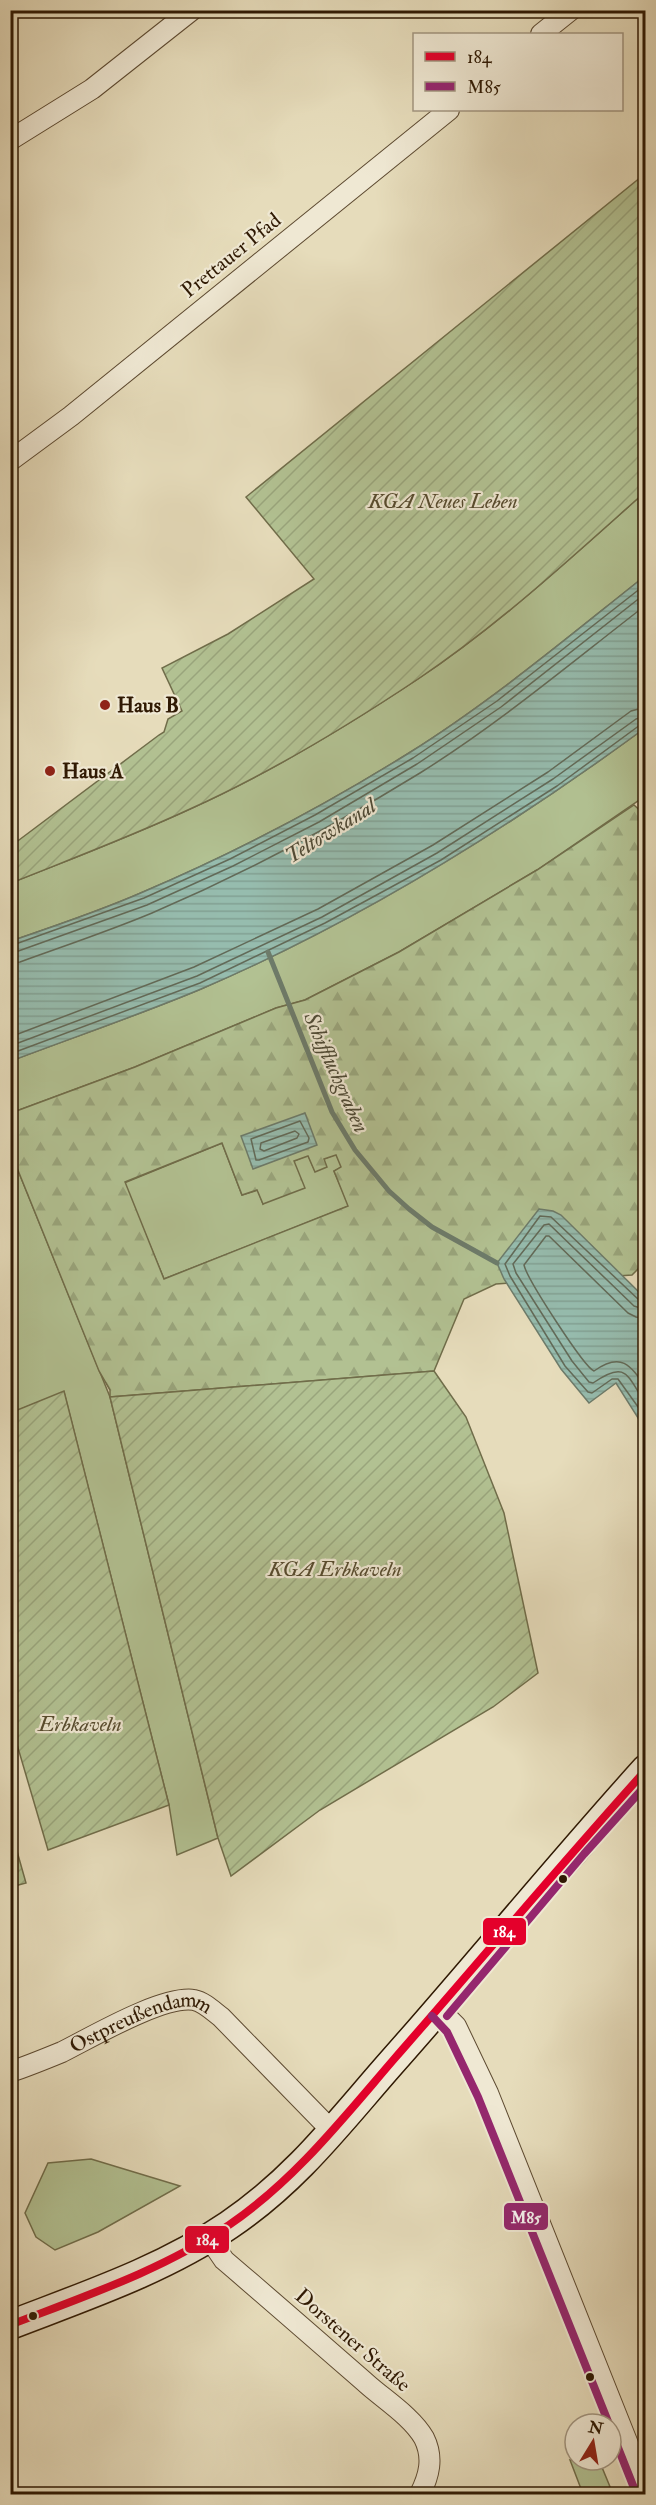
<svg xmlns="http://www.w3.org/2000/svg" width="656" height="2505" viewBox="0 0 656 2505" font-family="'IM FELL Double Pica',serif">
  <defs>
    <pattern id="forest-firs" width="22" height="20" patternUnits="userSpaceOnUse" patternTransform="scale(1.5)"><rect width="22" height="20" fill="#b2c192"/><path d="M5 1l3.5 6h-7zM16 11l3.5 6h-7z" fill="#99a57c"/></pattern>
    <pattern id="garden-furrows" width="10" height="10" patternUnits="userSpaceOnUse" patternTransform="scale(1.5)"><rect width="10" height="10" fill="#b2c192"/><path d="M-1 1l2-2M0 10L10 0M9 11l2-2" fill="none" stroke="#99a57c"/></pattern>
    <pattern id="water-rules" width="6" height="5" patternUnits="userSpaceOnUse" patternTransform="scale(1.5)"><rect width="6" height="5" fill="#96bcae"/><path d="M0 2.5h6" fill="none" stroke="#82a194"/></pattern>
  </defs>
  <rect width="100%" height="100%" fill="#e6dcbb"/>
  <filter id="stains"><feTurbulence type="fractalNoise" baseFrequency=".00333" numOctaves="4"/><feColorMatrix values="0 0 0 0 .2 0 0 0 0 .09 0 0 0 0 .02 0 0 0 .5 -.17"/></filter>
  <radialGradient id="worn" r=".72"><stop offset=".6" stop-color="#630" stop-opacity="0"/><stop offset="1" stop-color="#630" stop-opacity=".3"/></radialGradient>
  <!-- green -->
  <g fill="#b2c192" stroke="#706d4a" stroke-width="1.5">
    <path d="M645,492V576C568,637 492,701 409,753C324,806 235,853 143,892C100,911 55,926 11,941V883C71,859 132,836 190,809C270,773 346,727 418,679C500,624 572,557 645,492Z"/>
    <path d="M645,728V796L537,870L399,952L305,1000L276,1008L135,1067L11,1113V1061C74,1037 139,1015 201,989C360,921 506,830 645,728Z"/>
    <path d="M222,1143L242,1195L258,1190L263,1204L294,1161L308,1155L315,1171L324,1159L336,1154L342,1167L334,1171L349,1206L164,1279L124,1183Z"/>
    <path d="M11,1153L110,1397L218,1838L177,1855L169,1805L64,1392L11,1413Z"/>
    <path d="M91,2159L180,2186L98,2232L55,2250L36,2237L25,2213L48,2163Z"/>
    <path d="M570,2460L601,2465L613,2494H583Z"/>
  </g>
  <!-- forest -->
  <path fill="url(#forest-firs)" stroke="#706d4a" stroke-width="1.5" fill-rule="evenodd" d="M634,805L645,815L646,1261L632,1275L496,1284L464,1299L434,1371L110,1397V1390L99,1371L11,1153V1113L135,1067L276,1008L305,1000L399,952L537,870ZM222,1143L242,1195L257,1190L263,1204L305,1188L294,1161L308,1156L315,1172L327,1167L324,1159L336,1155L341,1167L334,1171L348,1206L164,1279L125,1182Z"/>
  <!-- garden -->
  <g fill="url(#garden-furrows)" stroke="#706d4a" stroke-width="1.5">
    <path d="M641,177L646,183L645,492C572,557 500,624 418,679C346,727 270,773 190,809C132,836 71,859 11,883V846L159,735L164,732L168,719L182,711L162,668L228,634L314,579L246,497Z"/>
    <path d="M434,1371L466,1417L504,1513L538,1673L493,1707L320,1810L231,1876L218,1838L110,1397Z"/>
    <path d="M64,1391L169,1805L48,1850L11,1724L10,1413Z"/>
    <path d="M11,1830L26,1883L11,1887H10Z"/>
  </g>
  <!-- water -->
  <g fill="url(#water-rules)" stroke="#6d7b6a" stroke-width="1.5">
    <path d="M645,576V728C506,830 360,921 201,989C139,1015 74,1037 11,1061V941C55,926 100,911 143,892C235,853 324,806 409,753C492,701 568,637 645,576Z"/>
    <path d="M305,1113L317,1145L253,1169L241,1136Z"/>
    <path d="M539,1209L553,1211L561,1215L645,1298V1429L616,1383L589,1403L561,1369L504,1279L497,1263Z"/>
  </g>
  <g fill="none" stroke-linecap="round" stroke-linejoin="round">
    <!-- shore -->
    <g stroke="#626a58" stroke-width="1.5">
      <path d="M10,946L144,898L230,859L315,815L413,758L497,701L646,584"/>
      <path d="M10,954L147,905L233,866L319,822L417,764L501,707L646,593"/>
      <path d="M10,963L20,962C64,946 109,931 152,913C245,873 334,826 420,773C500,723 572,662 646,605"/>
      <path d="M10,1037L194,967L318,909L433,845L548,772L631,711L646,707"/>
      <path d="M10,1046L197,976L322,917L437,853L553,779L636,719L646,716"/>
      <path d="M10,1054L200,983L325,923L441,860L557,786L640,725L646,724"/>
      <path d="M300,1121L309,1138L308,1142L259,1160H256L251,1139Z"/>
      <path d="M295,1131L299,1134L297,1138L264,1151L260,1149L261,1143Z"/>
      <path d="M646,1302L639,1300L551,1217L540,1216L505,1264L510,1276L565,1366L588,1392L592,1393L612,1379H618L646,1418"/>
      <path d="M646,1310L634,1306L549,1224L544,1225L513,1264L516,1273L572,1361L589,1382L593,1383C627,1359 627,1376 646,1404"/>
      <path d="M646,1319L636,1317L628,1313L549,1236H546L524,1265C527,1279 584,1367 594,1371C621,1352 630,1364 646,1388"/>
    </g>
    <!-- stream -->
    <path stroke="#6d7b6a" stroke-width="5" d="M268,952L332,1112L355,1150L389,1191L409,1209L432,1227L497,1263"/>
    <!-- street casing -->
    <g stroke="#5d4a31" stroke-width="22">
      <g id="street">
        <path d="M541,34L571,10"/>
        <path d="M10,140L92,89L192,10"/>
        <path d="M10,461L71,416L449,110"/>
        <path d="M439,2009L456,2026L488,2093L646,2489"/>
        <path id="s1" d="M10,2072C28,2066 45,2059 62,2052C92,2037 163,1995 194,2000C204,2002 213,2011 221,2017L333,2132"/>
        <path d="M209,2238L224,2260C272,2301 320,2343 367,2384C385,2400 412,2417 424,2438C434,2458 429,2476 420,2494"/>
      </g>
    </g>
    <!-- secondary casing -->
    <g stroke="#2f1903" stroke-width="31">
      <path id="secondary" d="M10,2325C85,2296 163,2270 229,2225C297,2179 340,2121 392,2062C478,1965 559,1865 646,1769"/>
    </g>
    <!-- street -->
    <use href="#street" stroke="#efe8d3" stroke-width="20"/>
    <!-- secondary -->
    <use href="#secondary" stroke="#efe8d3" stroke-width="28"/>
    <!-- bus-1 casing -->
    <g stroke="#efe8d3" stroke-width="12">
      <path id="bus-1" d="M10,2325C85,2296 163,2270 229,2225C295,2180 344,2117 395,2058C479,1962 561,1864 646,1770"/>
    </g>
    <!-- bus-2 casing -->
    <g stroke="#efe8d3" stroke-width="12">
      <g id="bus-2">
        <path d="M432,2016L447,2032L478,2097L609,2424"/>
        <path d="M447,2016L584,1854L646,1785"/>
        <path d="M611,2430L636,2493"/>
      </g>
    </g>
    <!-- bus-1 -->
    <use href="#bus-1" stroke="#e4002b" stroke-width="8"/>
    <!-- bus-2 -->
    <use href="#bus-2" stroke="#95276e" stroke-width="8"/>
  </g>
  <!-- markers -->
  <g fill="#8f2418" stroke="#efe8d3" stroke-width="2">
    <circle cx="105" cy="705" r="6"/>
    <circle cx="50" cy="771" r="6"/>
  </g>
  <g fill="#2f1903" stroke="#efe8d3" stroke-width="2">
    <circle cx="563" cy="1879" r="5"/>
    <circle cx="33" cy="2316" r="5"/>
    <circle cx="590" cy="2377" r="5"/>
  </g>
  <g text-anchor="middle" stroke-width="4.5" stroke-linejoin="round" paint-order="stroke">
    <!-- street labels -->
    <g font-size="21" fill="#2f1903" stroke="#efe8d3">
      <text transform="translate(231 255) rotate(-39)" y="7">Prettauer Pfad</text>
      <text dy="7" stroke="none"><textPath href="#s1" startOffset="142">Ostpreußendamm</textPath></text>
      <text transform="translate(353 2340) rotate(41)" y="7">Dorstener Straße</text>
    </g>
    <!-- park labels -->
    <g font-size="21" font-style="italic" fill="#564b2e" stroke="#efe8d3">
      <text x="443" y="508">KGA Neues Leben</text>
      <text x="335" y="1576">KGA Erbkaveln</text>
      <text x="80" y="1731">Erbkaveln</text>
    </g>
    <!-- poi labels -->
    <g font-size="21" font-weight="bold" fill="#2f1903" stroke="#efe8d3" text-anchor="start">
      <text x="117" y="712">Haus B</text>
      <text x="62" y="778">Haus A</text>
    </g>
    <!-- water labels -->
    <g font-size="22" font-style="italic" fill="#4e4a36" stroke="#efe8d3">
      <text transform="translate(330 830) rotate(-32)" y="8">Teltowkanal</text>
      <text transform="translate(337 1072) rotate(66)" y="8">Schiffluchgraben</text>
    </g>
  </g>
  <g stroke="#efe8d3" stroke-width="2">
    <rect x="482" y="1917" width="45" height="29" rx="6" fill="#e4002b"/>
    <rect x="503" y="2202" width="46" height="29" rx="6" fill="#95276e"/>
    <rect x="184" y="2225" width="46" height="29" rx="6" fill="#e4002b"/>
  </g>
  <g font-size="16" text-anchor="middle" font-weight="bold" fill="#fff">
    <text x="504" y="1937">184</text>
    <text x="526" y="2223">M85</text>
    <text x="207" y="2245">184</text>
  </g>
  <!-- margin -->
  <rect width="656" height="2505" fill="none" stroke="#e6dcbb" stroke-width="36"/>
  <rect x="12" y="12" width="632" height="2481" fill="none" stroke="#2f1903" stroke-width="3"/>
  <rect x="18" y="18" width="620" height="2469" fill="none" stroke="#2f1903" stroke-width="1.5"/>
  <!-- legend -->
  <rect x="413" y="33" width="210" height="78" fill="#efe8d3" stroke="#a29580" stroke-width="1.5"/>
  <rect x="425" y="52" width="30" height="9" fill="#e4002b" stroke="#a29580" stroke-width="1.5"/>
  <text x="467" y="63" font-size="18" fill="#2f1903">184</text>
  <rect x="425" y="82" width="30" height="9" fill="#95276e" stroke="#a29580" stroke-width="1.5"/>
  <text x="467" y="93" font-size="18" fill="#2f1903">M85</text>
  <!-- north arrow -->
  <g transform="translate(593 2442) rotate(11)"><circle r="28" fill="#efe8d3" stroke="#a29580" stroke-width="1.5"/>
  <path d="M0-4.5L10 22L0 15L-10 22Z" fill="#8f2418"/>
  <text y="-9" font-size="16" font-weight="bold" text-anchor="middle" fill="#2f1903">N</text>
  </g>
  <rect width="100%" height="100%" filter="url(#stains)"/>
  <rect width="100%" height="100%" fill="url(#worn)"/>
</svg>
